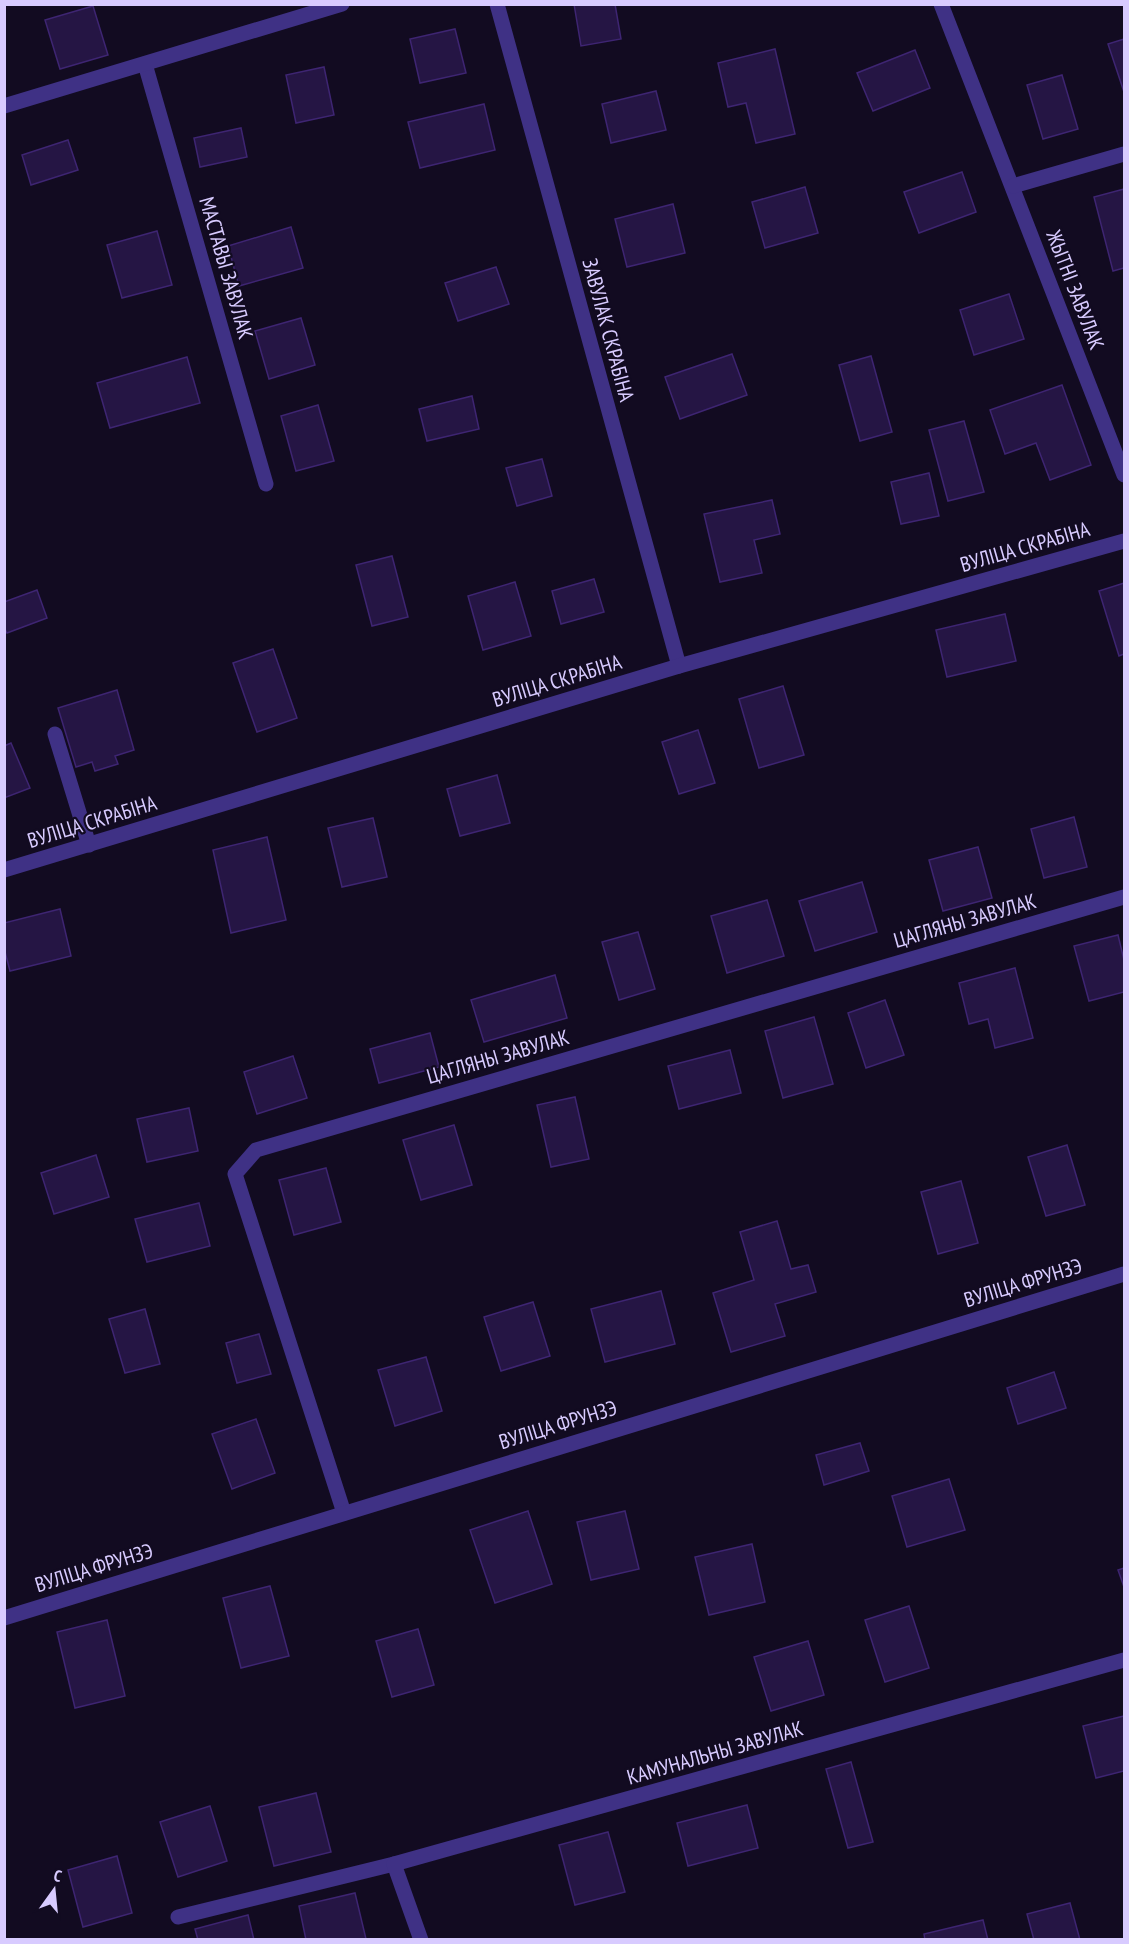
<svg xmlns="http://www.w3.org/2000/svg" width="1129" height="1944" viewBox="0 0 1129 1944" font-family="'PT Sans Narrow',sans-serif">
  <rect width="100%" height="100%" fill="#120b21"/>
  <!-- building -->
  <g fill="#251544" stroke="#3e2572" stroke-width="1.5">
    <path d="M574,4H615L621,39L581,46Z"/>
    <path d="M93,6L108,55L60,69L45,20Z"/>
    <path d="M455,29L466,73L420,83L410,39Z"/>
    <path d="M1124,39V92L1108,44Z"/>
    <path d="M775,49L795,134L756,143L746,103L728,107L718,63Z"/>
    <path d="M915,50L930,88L873,111L857,73Z"/>
    <path d="M324,67L334,115L296,123L286,75Z"/>
    <path d="M1062,75L1078,129L1043,139L1027,85Z"/>
    <path d="M656,91L666,130L611,143L602,104Z"/>
    <path d="M484,104L495,150L420,168L408,122Z"/>
    <path d="M241,128L247,157L200,167L194,138Z"/>
    <path d="M68,140L78,170L31,185L22,155Z"/>
    <path d="M962,172L976,212L919,233L904,192Z"/>
    <path d="M805,187L818,233L765,248L752,202Z"/>
    <path d="M1124,189V268L1113,271L1094,197Z"/>
    <path d="M673,204L685,253L627,267L615,219Z"/>
    <path d="M291,227L303,268L239,286L228,246Z"/>
    <path d="M157,231L172,285L122,298L107,245Z"/>
    <path d="M496,267L509,304L458,321L445,283Z"/>
    <path d="M1009,294L1024,339L974,355L960,310Z"/>
    <path d="M301,318L315,365L269,379L255,331Z"/>
    <path d="M732,354L747,395L680,419L665,377Z"/>
    <path d="M871,356L892,432L860,441L839,365Z"/>
    <path d="M187,357L200,403L110,428L97,383Z"/>
    <path d="M1062,385L1091,465L1050,480L1036,443L1005,454L990,410Z"/>
    <path d="M472,396L479,429L427,441L419,409Z"/>
    <path d="M318,405L334,461L296,471L281,416Z"/>
    <path d="M964,421L984,492L948,501L929,430Z"/>
    <path d="M542,459L552,496L517,506L506,468Z"/>
    <path d="M929,473L939,516L901,524L891,482Z"/>
    <path d="M772,500L780,534L754,540L762,573L720,582L704,514Z"/>
    <path d="M392,556L408,617L372,626L356,565Z"/>
    <path d="M594,579L604,612L561,624L552,591Z"/>
    <path d="M515,582L531,636L483,650L468,596Z"/>
    <path d="M1124,583V654L1119,656L1099,591Z"/>
    <path d="M37,590L47,618L7,633L4,627V602Z"/>
    <path d="M1005,614L1016,661L947,677L936,630Z"/>
    <path d="M273,649L297,718L257,732L233,663Z"/>
    <path d="M783,686L804,755L759,768L739,699Z"/>
    <path d="M117,690L134,750L115,756L118,764L95,771L92,762L76,767L58,708Z"/>
    <path d="M698,730L715,783L679,794L662,742Z"/>
    <path d="M11,743L30,788L4,798V746Z"/>
    <path d="M497,775L510,823L460,836L447,789Z"/>
    <path d="M1074,817L1087,867L1044,878L1031,829Z"/>
    <path d="M373,818L387,877L342,887L328,828Z"/>
    <path d="M267,837L286,920L231,933L213,850Z"/>
    <path d="M978,847L992,898L943,911L929,860Z"/>
    <path d="M862,882L877,932L815,951L799,901Z"/>
    <path d="M767,900L784,956L727,973L711,916Z"/>
    <path d="M60,909L71,956L10,971L4,948V923Z"/>
    <path d="M638,932L655,989L619,1000L602,942Z"/>
    <path d="M1118,935L1124,960V992L1089,1001L1074,946Z"/>
    <path d="M1015,968L1033,1038L995,1048L988,1019L969,1024L959,983Z"/>
    <path d="M555,975L567,1018L484,1042L471,1000Z"/>
    <path d="M885,1000L904,1055L866,1068L848,1013Z"/>
    <path d="M814,1017L833,1084L783,1098L765,1031Z"/>
    <path d="M430,1033L439,1067L379,1083L370,1049Z"/>
    <path d="M730,1050L741,1093L679,1109L668,1066Z"/>
    <path d="M293,1056L307,1098L257,1114L244,1072Z"/>
    <path d="M575,1097L589,1159L551,1167L537,1105Z"/>
    <path d="M189,1108L198,1151L147,1162L137,1119Z"/>
    <path d="M454,1125L472,1185L421,1200L403,1140Z"/>
    <path d="M1067,1145L1085,1205L1046,1216L1028,1157Z"/>
    <path d="M96,1155L109,1197L54,1214L41,1173Z"/>
    <path d="M326,1168L341,1222L294,1235L279,1180Z"/>
    <path d="M961,1181L978,1243L938,1254L921,1192Z"/>
    <path d="M199,1203L210,1246L147,1262L135,1219Z"/>
    <path d="M777,1221L791,1269L808,1265L816,1292L775,1304L785,1336L731,1352L713,1293L754,1280L740,1232Z"/>
    <path d="M661,1291L675,1344L605,1362L591,1309Z"/>
    <path d="M533,1302L550,1356L501,1371L484,1317Z"/>
    <path d="M145,1309L160,1364L125,1373L109,1319Z"/>
    <path d="M259,1334L271,1374L237,1383L226,1343Z"/>
    <path d="M426,1357L442,1411L395,1426L378,1370Z"/>
    <path d="M1054,1372L1066,1408L1018,1424L1007,1388Z"/>
    <path d="M256,1419L275,1473L232,1489L212,1434Z"/>
    <path d="M860,1443L869,1471L824,1485L816,1455Z"/>
    <path d="M949,1479L965,1530L907,1547L892,1496Z"/>
    <path d="M528,1511L552,1584L495,1603L470,1530Z"/>
    <path d="M625,1511L639,1569L591,1580L577,1522Z"/>
    <path d="M752,1544L765,1602L709,1615L695,1557Z"/>
    <path d="M1124,1568V1587L1118,1570Z"/>
    <path d="M270,1586L289,1656L241,1668L223,1598Z"/>
    <path d="M909,1606L929,1668L885,1682L865,1620Z"/>
    <path d="M107,1620L125,1696L75,1708L57,1632Z"/>
    <path d="M418,1629L434,1685L392,1697L376,1641Z"/>
    <path d="M808,1641L824,1695L771,1711L754,1657Z"/>
    <path d="M1124,1716V1771L1096,1778L1083,1726Z"/>
    <path d="M851,1762L873,1842L848,1848L826,1769Z"/>
    <path d="M316,1793L331,1852L274,1866L259,1807Z"/>
    <path d="M747,1805L758,1848L688,1866L677,1823Z"/>
    <path d="M210,1806L227,1861L178,1877L160,1822Z"/>
    <path d="M608,1832L625,1892L575,1905L559,1845Z"/>
    <path d="M117,1856L132,1913L83,1927L68,1870Z"/>
    <path d="M355,1893L366,1939L306,1940L299,1906Z"/>
    <path d="M1070,1903L1080,1940H1034L1027,1914Z"/>
    <path d="M248,1915L254,1940H198L195,1929Z"/>
    <path d="M983,1920L988,1940H925L924,1934Z"/>
  </g>
  <g fill="none" stroke-linecap="round" stroke-linejoin="round">
    <!-- lane -->
    <g stroke="#3f3185" stroke-width="15">
      <path d="M55,734L89,845"/>
      <path d="M178,1917L394,1864"/>
    </g>
    <!-- street -->
    <g stroke="#3f3185" stroke-width="15">
      <path d="M497,4L679,666"/>
      <path d="M941,4L1124,475"/>
      <path d="M145,64L266,484"/>
      <path d="M4,106L342,4"/>
      <path d="M1013,186L1124,154"/>
      <path d="M4,870L679,666L1124,541"/>
      <path d="M344,1513L235,1174L256,1150L1124,897"/>
      <path d="M4,1618L1124,1274"/>
      <path d="M421,1940L394,1864L1124,1660"/>
    </g>
  </g>
  <g text-anchor="middle" stroke-width="4.5" stroke-linejoin="round" paint-order="stroke">
    <!-- street labels -->
    <g font-size="21" fill="#d8cbff" stroke="#120b21">
      <text transform="translate(226 268) rotate(74)" y="7">МАСТАВЫ ЗАВУЛАК</text>
      <text transform="translate(1075 290) rotate(69)" y="7">ЖЫТНІ ЗАВУЛАК</text>
      <text transform="translate(608 330) rotate(75)" y="7">ЗАВУЛАК СКРАБІНА</text>
      <text transform="translate(1025 547) rotate(-16)" y="7">ВУЛІЦА СКРАБІНА</text>
      <text transform="translate(557 681) rotate(-17)" y="7">ВУЛІЦА СКРАБІНА</text>
      <text transform="translate(92 822) rotate(-17)" y="7">ВУЛІЦА СКРАБІНА</text>
      <text transform="translate(965 921) rotate(-16)" y="7">ЦАГЛЯНЫ ЗАВУЛАК</text>
      <text transform="translate(498 1057) rotate(-16)" y="7">ЦАГЛЯНЫ ЗАВУЛАК</text>
      <text transform="translate(1023 1283) rotate(-17)" y="7">ВУЛІЦА ФРУНЗЭ</text>
      <text transform="translate(558 1425) rotate(-17)" y="7">ВУЛІЦА ФРУНЗЭ</text>
      <text transform="translate(94 1568) rotate(-17)" y="7">ВУЛІЦА ФРУНЗЭ</text>
      <text transform="translate(715 1753) rotate(-16)" y="7">КАМУНАЛЬНЫ ЗАВУЛАК</text>
    </g>
  </g>
  <!-- border -->
  <rect width="1129" height="1944" fill="none" stroke="#d8cbff" stroke-width="12"/>
  <!-- north arrow -->
  <g transform="translate(54 1890) rotate(15)" stroke="#120b21" stroke-width="4.5" paint-order="stroke">
  <path d="M0-4.5L10 22L0 15L-10 22Z" fill="#d8cbff"/>
  <text y="-9" font-size="16" font-weight="bold" text-anchor="middle" fill="#d8cbff">С</text>
  </g>
</svg>
